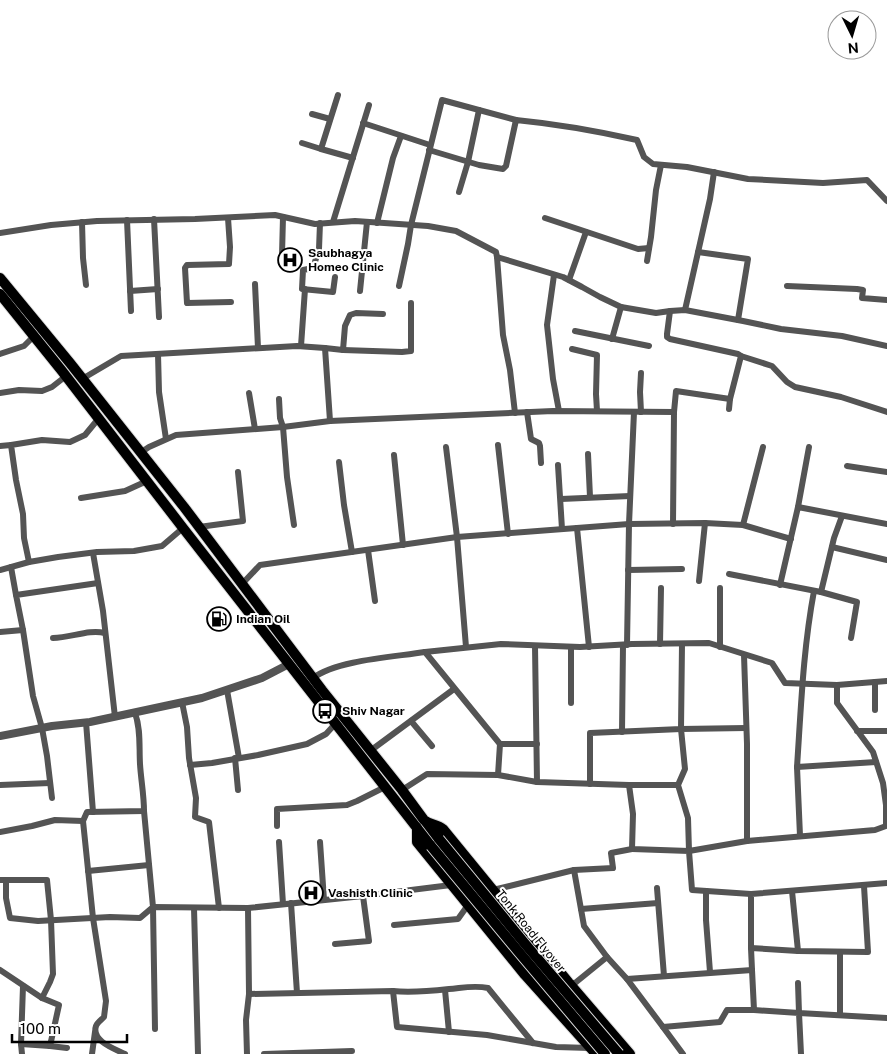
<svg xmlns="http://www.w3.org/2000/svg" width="887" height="1054" viewBox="0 0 887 1054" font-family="'Public Sans',sans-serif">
  <rect width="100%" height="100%" fill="#fff"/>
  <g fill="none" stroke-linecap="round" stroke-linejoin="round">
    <!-- primary casing -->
    <g stroke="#dbdbdb" stroke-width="12">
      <g id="primary">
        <path d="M426,822L439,839"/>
        <path d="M417,828L431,846"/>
      </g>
    </g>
    <!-- trunk casing -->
    <g stroke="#dbdbdb" stroke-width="12">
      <g id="trunk">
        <path d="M0,278L70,363L184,507L322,690L402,790L424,820C430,825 437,824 443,829L569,983L630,1054"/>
        <path d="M0,294L62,371L183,528L417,828V842L525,975L596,1054"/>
      </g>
    </g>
    <!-- minor -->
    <g stroke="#545454" stroke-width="6">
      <path d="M338,95L321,149L353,158"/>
      <path d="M312,114L330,119"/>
      <path d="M363,123L430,145"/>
      <path d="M302,143L321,149"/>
      <path d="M429,150L479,165L503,169L506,166L516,120C557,124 597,131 637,140L644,157L653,164L687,167L748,179L823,183L867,180L887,201"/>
      <path d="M459,192L468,162L479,110"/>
      <path d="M228,218L230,247L229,264L187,265L185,268L187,303L231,302"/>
      <path d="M545,218L638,249L649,248"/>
      <path d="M154,219L159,317"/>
      <path d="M127,220L131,311"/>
      <path d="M82,222L83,258L86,285"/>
      <path d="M333,222L369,105"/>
      <path d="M320,223L319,249L313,268L303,270L302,289L333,292L335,277"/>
      <path d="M377,223L393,158L401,136"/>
      <path d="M0,233L51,225L97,221L195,219L275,215L315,224L355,221L428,226L456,231L496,252L497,257L503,335L510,370L515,413"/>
      <path d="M698,252L748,259L738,320"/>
      <path d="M282,255L283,217"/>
      <path d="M497,257L563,277L582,287L600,297L621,307L656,313L670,311L685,310L743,321L781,329L842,336L887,346"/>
      <path d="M647,261L651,237L656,190L661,165"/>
      <path d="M554,275L547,325L553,379L559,411"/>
      <path d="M569,280L586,232"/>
      <path d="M255,284L258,348"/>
      <path d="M399,286L408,244L411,225L442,100L516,120"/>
      <path d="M787,286L857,289L863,290L862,298L887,300"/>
      <path d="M130,291L158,289"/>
      <path d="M360,291L367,222"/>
      <path d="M685,310L710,199L714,172"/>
      <path d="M670,311L667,334V337L670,339L738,354L741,356L730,399L676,391L674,412"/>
      <path d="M575,331L649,346"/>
      <path d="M612,339L621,307"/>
      <path d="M301,346L305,289"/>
      <path d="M325,348L330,421"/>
      <path d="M572,349L597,355L596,394L597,411"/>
      <path d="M343,350L402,352L411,351V303"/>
      <path d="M0,354L24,346L34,336"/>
      <path d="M158,354L159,392L166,439"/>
      <path d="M741,356L772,366L787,382L795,387L841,397L887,412"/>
      <path d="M641,373L640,392L641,412"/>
      <path d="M82,379L121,356L297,346L325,348L343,350L345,326L350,315L356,313L383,314"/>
      <path d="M0,393L19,390L42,391L52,387L66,376"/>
      <path d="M249,393L255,429"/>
      <path d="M279,399L280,418L283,427L287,477L294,525"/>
      <path d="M729,409L730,399"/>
      <path d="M527,412L531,439L539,443L540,446L541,463"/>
      <path d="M99,418L85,435L70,442L42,440L11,445L16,480L23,514L24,538L29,562L58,557L97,552L134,551L162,546L183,528"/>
      <path d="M498,445L508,534"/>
      <path d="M0,446L11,445"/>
      <path d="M446,447L457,537L466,647"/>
      <path d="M140,453L149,447L176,435L283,427L330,421L553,411L674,412L673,524"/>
      <path d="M588,454L590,497"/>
      <path d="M394,455L403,545"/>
      <path d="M339,462L344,505L352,552"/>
      <path d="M558,465L562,529"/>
      <path d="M847,466L887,472"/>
      <path d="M81,498L125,491L147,481"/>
      <path d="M561,499L630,496"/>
      <path d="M798,507L809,447"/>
      <path d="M743,525L763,447"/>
      <path d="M199,527L243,521L238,472"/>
      <path d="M577,528L589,647"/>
      <path d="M832,547L887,560"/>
      <path d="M368,550L375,601"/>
      <path d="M93,553L103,611L115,717"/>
      <path d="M11,567L16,595"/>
      <path d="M0,570L29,562"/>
      <path d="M628,570L682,569"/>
      <path d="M729,574L821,592L857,602L851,638"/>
      <path d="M699,581L705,523"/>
      <path d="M242,584L260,565L457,537L629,524L705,523L743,525L791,539"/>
      <path d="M780,585L798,507L887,524"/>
      <path d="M814,591C803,650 801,708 797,767L876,762"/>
      <path d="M821,592L834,538L842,516"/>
      <path d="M0,632L23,630"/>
      <path d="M53,638C71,638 88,629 105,633"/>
      <path d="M660,644L661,588"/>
      <path d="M627,645L629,524L634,412"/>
      <path d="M535,646L537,782"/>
      <path d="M720,647V588"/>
      <path d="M425,652L501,644L580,647L632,644L709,643L772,663L785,683L837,685L887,681"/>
      <path d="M744,655L747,744V841"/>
      <path d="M313,678C337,660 394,657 425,652L500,744H537"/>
      <path d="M875,682V710"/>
      <path d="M227,690L239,758"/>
      <path d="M182,702L187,727L189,758L196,798L195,817L209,822L219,908"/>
      <path d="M571,703V647"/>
      <path d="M411,721L432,746"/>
      <path d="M86,722L93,812"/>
      <path d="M746,728L681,729L685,769L678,785L688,818L689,851L747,841L875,830L886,826V805L883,783L873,752L837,703V685"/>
      <path d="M857,731H887"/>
      <path d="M622,732L623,645"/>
      <path d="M370,751L454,689"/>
      <path d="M235,758L238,790"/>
      <path d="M190,765L212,763L258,755L307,744L326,734L336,723"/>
      <path d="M797,767L800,836"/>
      <path d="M498,775L500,744"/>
      <path d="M590,784V733L681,729L682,644"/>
      <path d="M0,785L50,783"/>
      <path d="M629,785L633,814L632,849L689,851L692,890L751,894"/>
      <path d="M402,790L427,774L498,775L537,782L629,785H678"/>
      <path d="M52,798L47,756L42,728L33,696L23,630L16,595L98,583"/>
      <path d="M277,826V809L347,805L357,801L385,787"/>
      <path d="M0,832L32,826L55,820L83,821"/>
      <path d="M279,842L283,904"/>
      <path d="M320,842L324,900"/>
      <path d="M574,870L584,926L607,957"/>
      <path d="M88,871L149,865"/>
      <path d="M0,880H6V898L10,918L38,921L110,917L140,918L153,907L144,811"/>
      <path d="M6,880H47L51,920L53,974L50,982L42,998"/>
      <path d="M657,888L664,976"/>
      <path d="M493,890L574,870L613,868L611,853L632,849"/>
      <path d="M706,891V920L710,972"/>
      <path d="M792,891L798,951"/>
      <path d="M291,903L297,993"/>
      <path d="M194,908L198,1054"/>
      <path d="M248,908L363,896L451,885"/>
      <path d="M581,909L658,903"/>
      <path d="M394,925L458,919L468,905"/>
      <path d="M335,944L369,941L363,896"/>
      <path d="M751,948V894L887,883"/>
      <path d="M0,970L42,998L59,1005L50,1046L21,1044L22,1054"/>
      <path d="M752,970L754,1010L799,1013L801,1054"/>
      <path d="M627,979L663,1027L720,1022L727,1010H754"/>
      <path d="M569,983H575L607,957L627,979L752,970L751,948L798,951L868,952L864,886"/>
      <path d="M798,983L799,1013L887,1018"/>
      <path d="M445,990L449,1032"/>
      <path d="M393,991C411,993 431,991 449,989C462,988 474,985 488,988L533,1043"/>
      <path d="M840,1015V952"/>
      <path d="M663,1027L683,1054"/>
      <path d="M155,1029L153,907L248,908L249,994L393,991L397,1027L487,1035L556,1047L590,1048L598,1026"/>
      <path d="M21,1044L23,986"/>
      <path d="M50,1046L67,1048"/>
      <path d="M92,1054L95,1032"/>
      <path d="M125,1054C115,1049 91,1041 96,1026C97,1023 101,1020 104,1017L106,1001L93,918L83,821L87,812L144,811C144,795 141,780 140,764C139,747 141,729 135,713"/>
      <path d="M247,1054L246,1020L249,994"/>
      <path d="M264,1054L352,1051"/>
    </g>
    <!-- tertiary -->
    <path stroke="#545454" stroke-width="8" d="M0,736L52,726L90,722L202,698L262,678L289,664"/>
    <!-- primary -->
    <use href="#primary" stroke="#000" stroke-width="10"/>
    <!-- trunk -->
    <use href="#trunk" stroke="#000" stroke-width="10"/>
    <!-- primary-bridge casing -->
    <g stroke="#dbdbdb" stroke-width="12" stroke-linecap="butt">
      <g id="primary-bridge">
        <path d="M439,839L526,945L619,1054"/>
        <path d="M431,846L518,951L605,1054"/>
      </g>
    </g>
    <!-- primary-bridge -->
    <use href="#primary-bridge" stroke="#000" stroke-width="10"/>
  </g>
  <!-- icons -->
  <defs>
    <g id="hospital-ring" transform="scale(1.25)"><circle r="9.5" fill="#fff" stroke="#000" stroke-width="1.5"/><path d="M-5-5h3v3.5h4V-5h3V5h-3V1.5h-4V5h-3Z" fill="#000"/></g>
    <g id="fuel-ring" transform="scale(1.25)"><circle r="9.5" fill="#fff" stroke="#000" stroke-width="1.5"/><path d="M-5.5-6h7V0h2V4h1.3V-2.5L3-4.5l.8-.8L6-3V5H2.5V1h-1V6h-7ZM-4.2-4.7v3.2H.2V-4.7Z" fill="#000"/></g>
    <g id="bus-ring" transform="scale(1.25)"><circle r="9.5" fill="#fff" stroke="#000" stroke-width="1.5"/><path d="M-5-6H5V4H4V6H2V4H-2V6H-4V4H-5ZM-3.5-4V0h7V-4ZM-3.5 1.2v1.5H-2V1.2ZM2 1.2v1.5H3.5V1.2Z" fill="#000"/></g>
  </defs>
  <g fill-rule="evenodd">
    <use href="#hospital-ring" x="290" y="260"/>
    <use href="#fuel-ring" x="219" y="619"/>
    <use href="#bus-ring" x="325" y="711"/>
    <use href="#hospital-ring" x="311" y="893"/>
  </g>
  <g text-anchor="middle" stroke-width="4" stroke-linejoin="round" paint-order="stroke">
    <!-- poi labels -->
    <g font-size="12" font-weight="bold" fill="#000" stroke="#fff" text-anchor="start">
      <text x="308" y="257">Saubhagya<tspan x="308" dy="14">Homeo Clinic</tspan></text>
      <text x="236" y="623">Indian Oil</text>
      <text x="342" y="715">Shiv Nagar</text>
      <text x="328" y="897">Vashisth Clinic</text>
    </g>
    <!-- street labels -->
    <g font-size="12" fill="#000" stroke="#fff">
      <text transform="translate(531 931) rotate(51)" y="4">Tonk Road Flyover</text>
    </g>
  </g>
  <!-- north arrow -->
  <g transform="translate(852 35) rotate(175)"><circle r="24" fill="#ffffff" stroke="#999999"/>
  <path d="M0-4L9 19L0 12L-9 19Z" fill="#000000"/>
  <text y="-8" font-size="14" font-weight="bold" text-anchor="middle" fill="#000000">N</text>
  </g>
  <!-- scale -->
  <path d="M12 1034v8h115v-8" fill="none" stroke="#000000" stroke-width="2.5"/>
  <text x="20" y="1034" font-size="15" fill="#000000" stroke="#ffffff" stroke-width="4" paint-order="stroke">100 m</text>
</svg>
